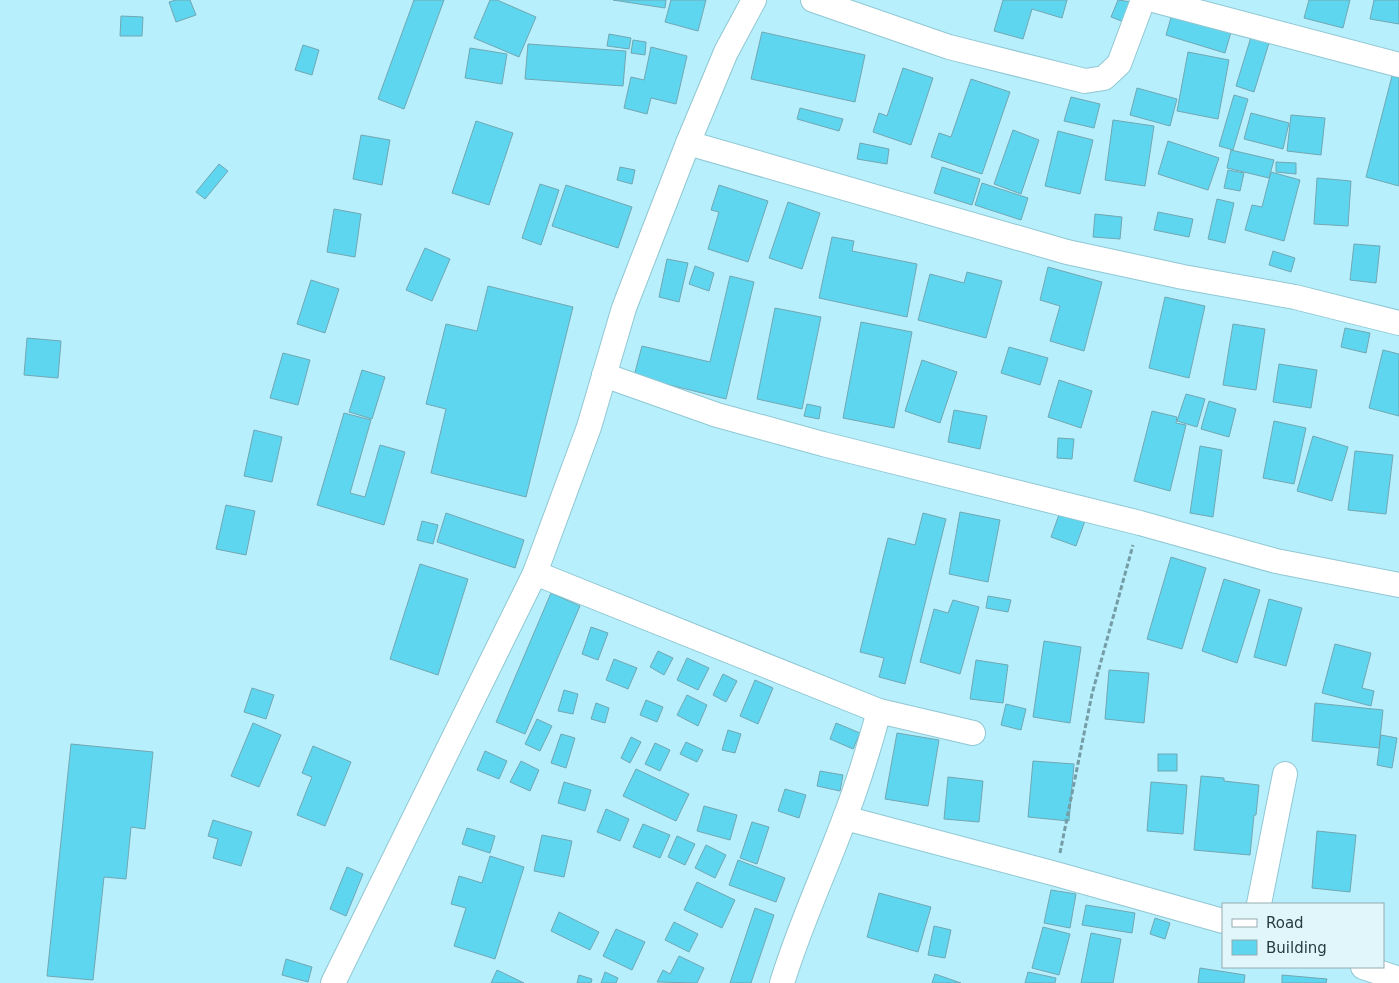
<svg xmlns="http://www.w3.org/2000/svg" width="1399" height="983" viewBox="0 0 1399 983" font-family="'DejaVu Sans',sans-serif">
  <rect width="100%" height="100%" fill="#b7effc"/>
  <!-- building -->
  <g fill="#5fd6ef" stroke="#71a7b3">
    <path d="M176,0H190L196,15L176,22L169,2Z"/>
    <path d="M414,0H444L404,109L378,99Z"/>
    <path d="M490,0H497L536,17L519,57L474,38Z"/>
    <path d="M613,0H666L665,8Z"/>
    <path d="M671,0H706L698,31L665,22Z"/>
    <path d="M1003,0H1067L1062,18L1032,9L1023,39L994,31Z"/>
    <path d="M1118,0L1132,2L1124,22L1111,17Z"/>
    <path d="M1309,0H1350L1343,28L1304,18Z"/>
    <path d="M1374,0H1399V24L1370,19Z"/>
    <path d="M1172,14L1231,32L1225,53L1166,35Z"/>
    <path d="M121,16L143,17L142,36H120Z"/>
    <path d="M762,32L865,55L855,102L751,79Z"/>
    <path d="M609,34L631,38L629,49L607,46Z"/>
    <path d="M1251,37L1269,43L1254,92L1236,86Z"/>
    <path d="M633,40L646,42L645,55L631,53Z"/>
    <path d="M528,44L626,51L623,86L525,79Z"/>
    <path d="M303,45L319,50L312,75L295,70Z"/>
    <path d="M651,47L687,56L676,104L651,98L647,114L624,108L631,77L644,80Z"/>
    <path d="M470,48L507,54L502,84L465,78Z"/>
    <path d="M1188,52L1229,60L1218,119L1177,111Z"/>
    <path d="M903,68L933,78L911,145L873,132L879,113L887,116Z"/>
    <path d="M1392,76L1399,78V186L1366,177Z"/>
    <path d="M971,79L1010,92L982,174L931,157L939,133L951,137Z"/>
    <path d="M1137,88L1177,99L1170,126L1130,115Z"/>
    <path d="M1234,95L1248,99L1233,150L1219,146Z"/>
    <path d="M1071,97L1100,104L1094,128L1064,121Z"/>
    <path d="M800,108L843,119L839,131L797,119Z"/>
    <path d="M1251,113L1289,123L1283,149L1244,139Z"/>
    <path d="M1291,115L1325,118L1321,155L1287,151Z"/>
    <path d="M1113,120L1154,126L1145,186L1105,180Z"/>
    <path d="M476,121L513,133L489,205L452,193Z"/>
    <path d="M1013,130L1039,140L1021,194L994,184Z"/>
    <path d="M1058,131L1093,140L1080,194L1045,186Z"/>
    <path d="M361,135L390,140L382,185L353,179Z"/>
    <path d="M1168,141L1219,158L1208,190L1158,174Z"/>
    <path d="M860,143L889,149L887,164L857,159Z"/>
    <path d="M1231,150L1274,160L1269,178L1227,168Z"/>
    <path d="M1276,162L1296,163V174L1276,172Z"/>
    <path d="M219,164L228,171L205,199L196,192Z"/>
    <path d="M620,167L635,170L632,184L617,180Z"/>
    <path d="M942,167L980,179L972,205L934,193Z"/>
    <path d="M1228,170L1244,173L1240,191L1224,188Z"/>
    <path d="M1271,172L1300,180L1284,241L1245,230L1252,205L1262,207Z"/>
    <path d="M1317,178L1351,181L1348,226L1314,224Z"/>
    <path d="M982,183L1028,198L1021,220L975,205Z"/>
    <path d="M540,184L559,190L541,245L522,238Z"/>
    <path d="M566,185L632,207L618,248L552,226Z"/>
    <path d="M719,185L768,201L748,262L708,249L719,212L711,210Z"/>
    <path d="M1217,199L1234,203L1225,243L1208,239Z"/>
    <path d="M788,202L820,213L802,269L769,258Z"/>
    <path d="M334,209L361,214L355,257L327,252Z"/>
    <path d="M1158,212L1193,219L1189,237L1154,230Z"/>
    <path d="M1095,214L1122,217L1120,239L1093,237Z"/>
    <path d="M832,237L854,241L852,251L917,264L907,317L819,298Z"/>
    <path d="M1354,244L1380,246L1376,283L1350,280Z"/>
    <path d="M425,248L450,259L432,301L406,290Z"/>
    <path d="M1273,251L1295,258L1291,272L1269,265Z"/>
    <path d="M667,259L688,263L679,302L659,297Z"/>
    <path d="M695,266L714,273L709,291L689,284Z"/>
    <path d="M1048,267L1102,282L1084,351L1050,341L1060,306L1040,300Z"/>
    <path d="M967,272L1002,281L986,338L918,320L930,274L964,283Z"/>
    <path d="M730,276L754,282L726,399L634,376L642,346L710,362Z"/>
    <path d="M311,280L339,289L325,333L297,324Z"/>
    <path d="M488,286L573,307L526,497L431,473L446,409L426,404L446,324L477,331Z"/>
    <path d="M1165,297L1205,306L1189,378L1149,368Z"/>
    <path d="M775,308L821,317L802,409L757,399Z"/>
    <path d="M861,322L912,332L894,428L843,418Z"/>
    <path d="M1233,324L1265,329L1256,390L1223,385Z"/>
    <path d="M1345,328L1370,333L1366,353L1341,347Z"/>
    <path d="M27,338L61,341L58,378L24,375Z"/>
    <path d="M1009,347L1048,358L1040,385L1001,373Z"/>
    <path d="M1383,350L1399,354V416L1369,408Z"/>
    <path d="M283,353L310,360L298,405L270,398Z"/>
    <path d="M922,360L957,372L940,423L905,411Z"/>
    <path d="M1279,364L1317,370L1311,408L1273,402Z"/>
    <path d="M362,370L385,377L372,419L349,412Z"/>
    <path d="M1059,380L1092,391L1081,428L1048,417Z"/>
    <path d="M1186,394L1205,399L1197,427L1177,421Z"/>
    <path d="M1209,401L1236,409L1229,437L1201,429Z"/>
    <path d="M807,404L821,407L819,419L804,416Z"/>
    <path d="M954,410L987,416L980,449L948,442Z"/>
    <path d="M1152,411L1177,417L1176,423L1186,425L1170,491L1134,481Z"/>
    <path d="M344,413L371,420L350,493L365,497L380,445L405,452L384,525L317,505Z"/>
    <path d="M1274,421L1306,428L1294,484L1263,478Z"/>
    <path d="M254,430L282,437L272,482L244,476Z"/>
    <path d="M1313,436L1348,447L1332,501L1297,491Z"/>
    <path d="M1058,438L1074,439L1072,459L1057,458Z"/>
    <path d="M1200,446L1222,450L1213,517L1190,513Z"/>
    <path d="M1355,451L1393,455L1386,514L1348,510Z"/>
    <path d="M226,505L255,511L246,555L216,549Z"/>
    <path d="M1061,509L1086,518L1076,546L1051,537Z"/>
    <path d="M960,512L1000,520L988,582L949,574Z"/>
    <path d="M446,513L524,540L515,568L437,542Z"/>
    <path d="M923,513L946,519L905,684L879,677L884,658L860,652L888,538L915,545Z"/>
    <path d="M422,521L438,525L433,544L417,540Z"/>
    <path d="M1171,557L1206,568L1182,649L1147,639Z"/>
    <path d="M420,564L468,579L438,675L390,659Z"/>
    <path d="M1224,579L1260,590L1237,663L1202,651Z"/>
    <path d="M551,593L580,606L525,734L496,722Z"/>
    <path d="M988,596L1011,600L1008,612L986,608Z"/>
    <path d="M1269,599L1302,608L1286,666L1254,657Z"/>
    <path d="M953,600L979,607L960,674L920,662L934,609L948,613Z"/>
    <path d="M591,627L608,633L598,660L582,654Z"/>
    <path d="M1044,641L1081,647L1070,723L1033,717Z"/>
    <path d="M1335,644L1371,653L1362,688L1374,691L1371,706L1322,693Z"/>
    <path d="M658,651L673,658L664,675L650,667Z"/>
    <path d="M687,658L709,668L698,690L677,680Z"/>
    <path d="M614,659L637,668L628,689L606,680Z"/>
    <path d="M976,660L1008,665L1003,703L970,699Z"/>
    <path d="M1109,670L1149,673L1144,723L1105,719Z"/>
    <path d="M723,674L737,681L726,702L713,695Z"/>
    <path d="M755,680L773,688L758,724L740,716Z"/>
    <path d="M252,688L274,695L266,719L244,712Z"/>
    <path d="M564,690L578,694L573,714L558,711Z"/>
    <path d="M687,695L707,705L698,726L677,715Z"/>
    <path d="M646,700L663,707L657,722L640,715Z"/>
    <path d="M596,703L609,708L605,723L591,719Z"/>
    <path d="M1315,703L1383,710L1379,748L1312,741Z"/>
    <path d="M1006,704L1026,709L1021,730L1001,725Z"/>
    <path d="M537,719L552,726L540,751L525,744Z"/>
    <path d="M253,723L281,735L259,787L231,776Z"/>
    <path d="M836,723L860,733L853,749L830,739Z"/>
    <path d="M728,730L741,734L735,753L722,750Z"/>
    <path d="M897,733L939,740L928,806L885,799Z"/>
    <path d="M561,734L575,738L566,768L551,763Z"/>
    <path d="M1381,735L1397,738L1392,768L1377,765Z"/>
    <path d="M631,737L641,742L630,763L621,758Z"/>
    <path d="M686,742L703,750L697,762L680,754Z"/>
    <path d="M655,743L670,750L660,771L645,764Z"/>
    <path d="M71,744L153,752L145,829L131,827L126,879L104,877L93,980L47,976Z"/>
    <path d="M313,746L351,762L325,826L297,815L312,777L302,773Z"/>
    <path d="M485,751L507,761L499,779L477,770Z"/>
    <rect x="1158" y="754" width="19" height="17"/>
    <path d="M521,761L539,770L530,791L510,782Z"/>
    <path d="M1033,761L1074,764L1069,821L1028,817Z"/>
    <path d="M636,769L689,794L676,821L623,796Z"/>
    <path d="M820,771L843,775L840,791L817,786Z"/>
    <path d="M1201,776L1224,778V781L1259,785L1256,815H1254L1250,855L1194,850Z"/>
    <path d="M948,777L983,781L979,822L944,819Z"/>
    <path d="M564,782L591,790L585,811L558,803Z"/>
    <path d="M1151,782L1187,785L1183,834L1147,831Z"/>
    <path d="M785,789L806,795L799,818L778,811Z"/>
    <path d="M704,806L737,815L730,840L697,831Z"/>
    <path d="M606,809L629,819L620,841L597,832Z"/>
    <path d="M213,820L252,832L241,866L213,858L218,839L208,836Z"/>
    <path d="M752,822L769,827L757,864L740,858Z"/>
    <path d="M643,824L670,835L660,858L633,847Z"/>
    <path d="M467,828L495,836L490,853L462,844Z"/>
    <path d="M1317,831L1356,835L1350,892L1312,888Z"/>
    <path d="M542,835L572,841L564,877L534,871Z"/>
    <path d="M677,836L695,844L685,865L668,857Z"/>
    <path d="M706,845L726,855L715,878L695,868Z"/>
    <path d="M490,856L524,867L495,959L454,946L466,908L451,904L459,876L482,883Z"/>
    <path d="M738,860L785,878L776,902L729,885Z"/>
    <path d="M347,867L363,874L346,916L330,909Z"/>
    <path d="M697,882L735,900L722,928L684,910Z"/>
    <path d="M1051,890L1076,894L1070,928L1044,923Z"/>
    <path d="M879,893L931,907L918,952L867,937Z"/>
    <path d="M1086,905L1135,913L1132,933L1082,925Z"/>
    <path d="M755,908L774,915L751,983H730Z"/>
    <path d="M559,912L599,932L590,950L551,931Z"/>
    <path d="M1155,918L1170,923L1165,939L1150,934Z"/>
    <path d="M674,922L698,934L689,952L665,940Z"/>
    <path d="M934,926L951,930L945,958L928,955Z"/>
    <path d="M1043,927L1070,934L1059,975L1032,968Z"/>
    <path d="M616,929L645,942L632,970L603,956Z"/>
    <path d="M1091,933L1121,939L1113,983H1081Z"/>
    <path d="M679,956L704,968L697,983L657,982L663,970L670,974Z"/>
    <path d="M286,959L312,967L308,982L282,975Z"/>
    <path d="M1200,968L1245,975L1244,983H1198Z"/>
    <path d="M497,970L524,983H491Z"/>
    <path d="M605,972L618,978L616,983H601Z"/>
    <path d="M1028,972L1056,978L1055,983H1025Z"/>
    <path d="M935,974L961,983H932Z"/>
    <path d="M579,975L592,979L591,983H577Z"/>
    <path d="M1282,975L1327,979L1326,983H1282Z"/>
  </g>
  <g fill="none" stroke-linecap="round" stroke-linejoin="round">
    <!-- minor casing -->
    <g stroke="#90c7d3" stroke-width="26">
      <g id="minor">
        <path d="M813,0L949,47L1085,81L1104,78L1119,64L1143,0"/>
        <path d="M1153,0L1399,65"/>
        <path d="M688,143L1067,252L1183,277L1295,297L1399,323"/>
        <path d="M604,375L717,415L823,444L1140,523L1276,561L1399,585"/>
        <path d="M535,573L879,711L973,733"/>
        <path d="M845,818L1056,874L1223,921"/>
        <path d="M1259,904L1285,774"/>
        <path d="M1363,967L1399,979"/>
        <path d="M333,983L535,573L589,427L624,308L648,246L688,143L726,52L754,0"/>
        <path d="M782,983C799,927 824,874 844,820C858,784 869,748 879,711"/>
      </g>
    </g>
    <!-- path -->
    <path stroke="#749da6" stroke-width="3" stroke-dasharray="5 2.5" stroke-linecap="butt" d="M1060,853L1092,694L1133,545"/>
    <!-- minor -->
    <use href="#minor" stroke="#fff" stroke-width="24"/>
  </g>
  <!-- legend -->
  <rect x="1222" y="903" width="162" height="65" fill="#e0f6fb" stroke="#95acb1"/>
  <rect x="1232" y="919" width="25" height="8" fill="#ffffff" stroke="#95acb1"/>
  <text x="1266" y="928" font-size="15" fill="#253c41">Road</text>
  <rect x="1232" y="940" width="25" height="15" fill="#5fd6ef" stroke="#95acb1"/>
  <text x="1266" y="953" font-size="15" fill="#253c41">Building</text>
</svg>
